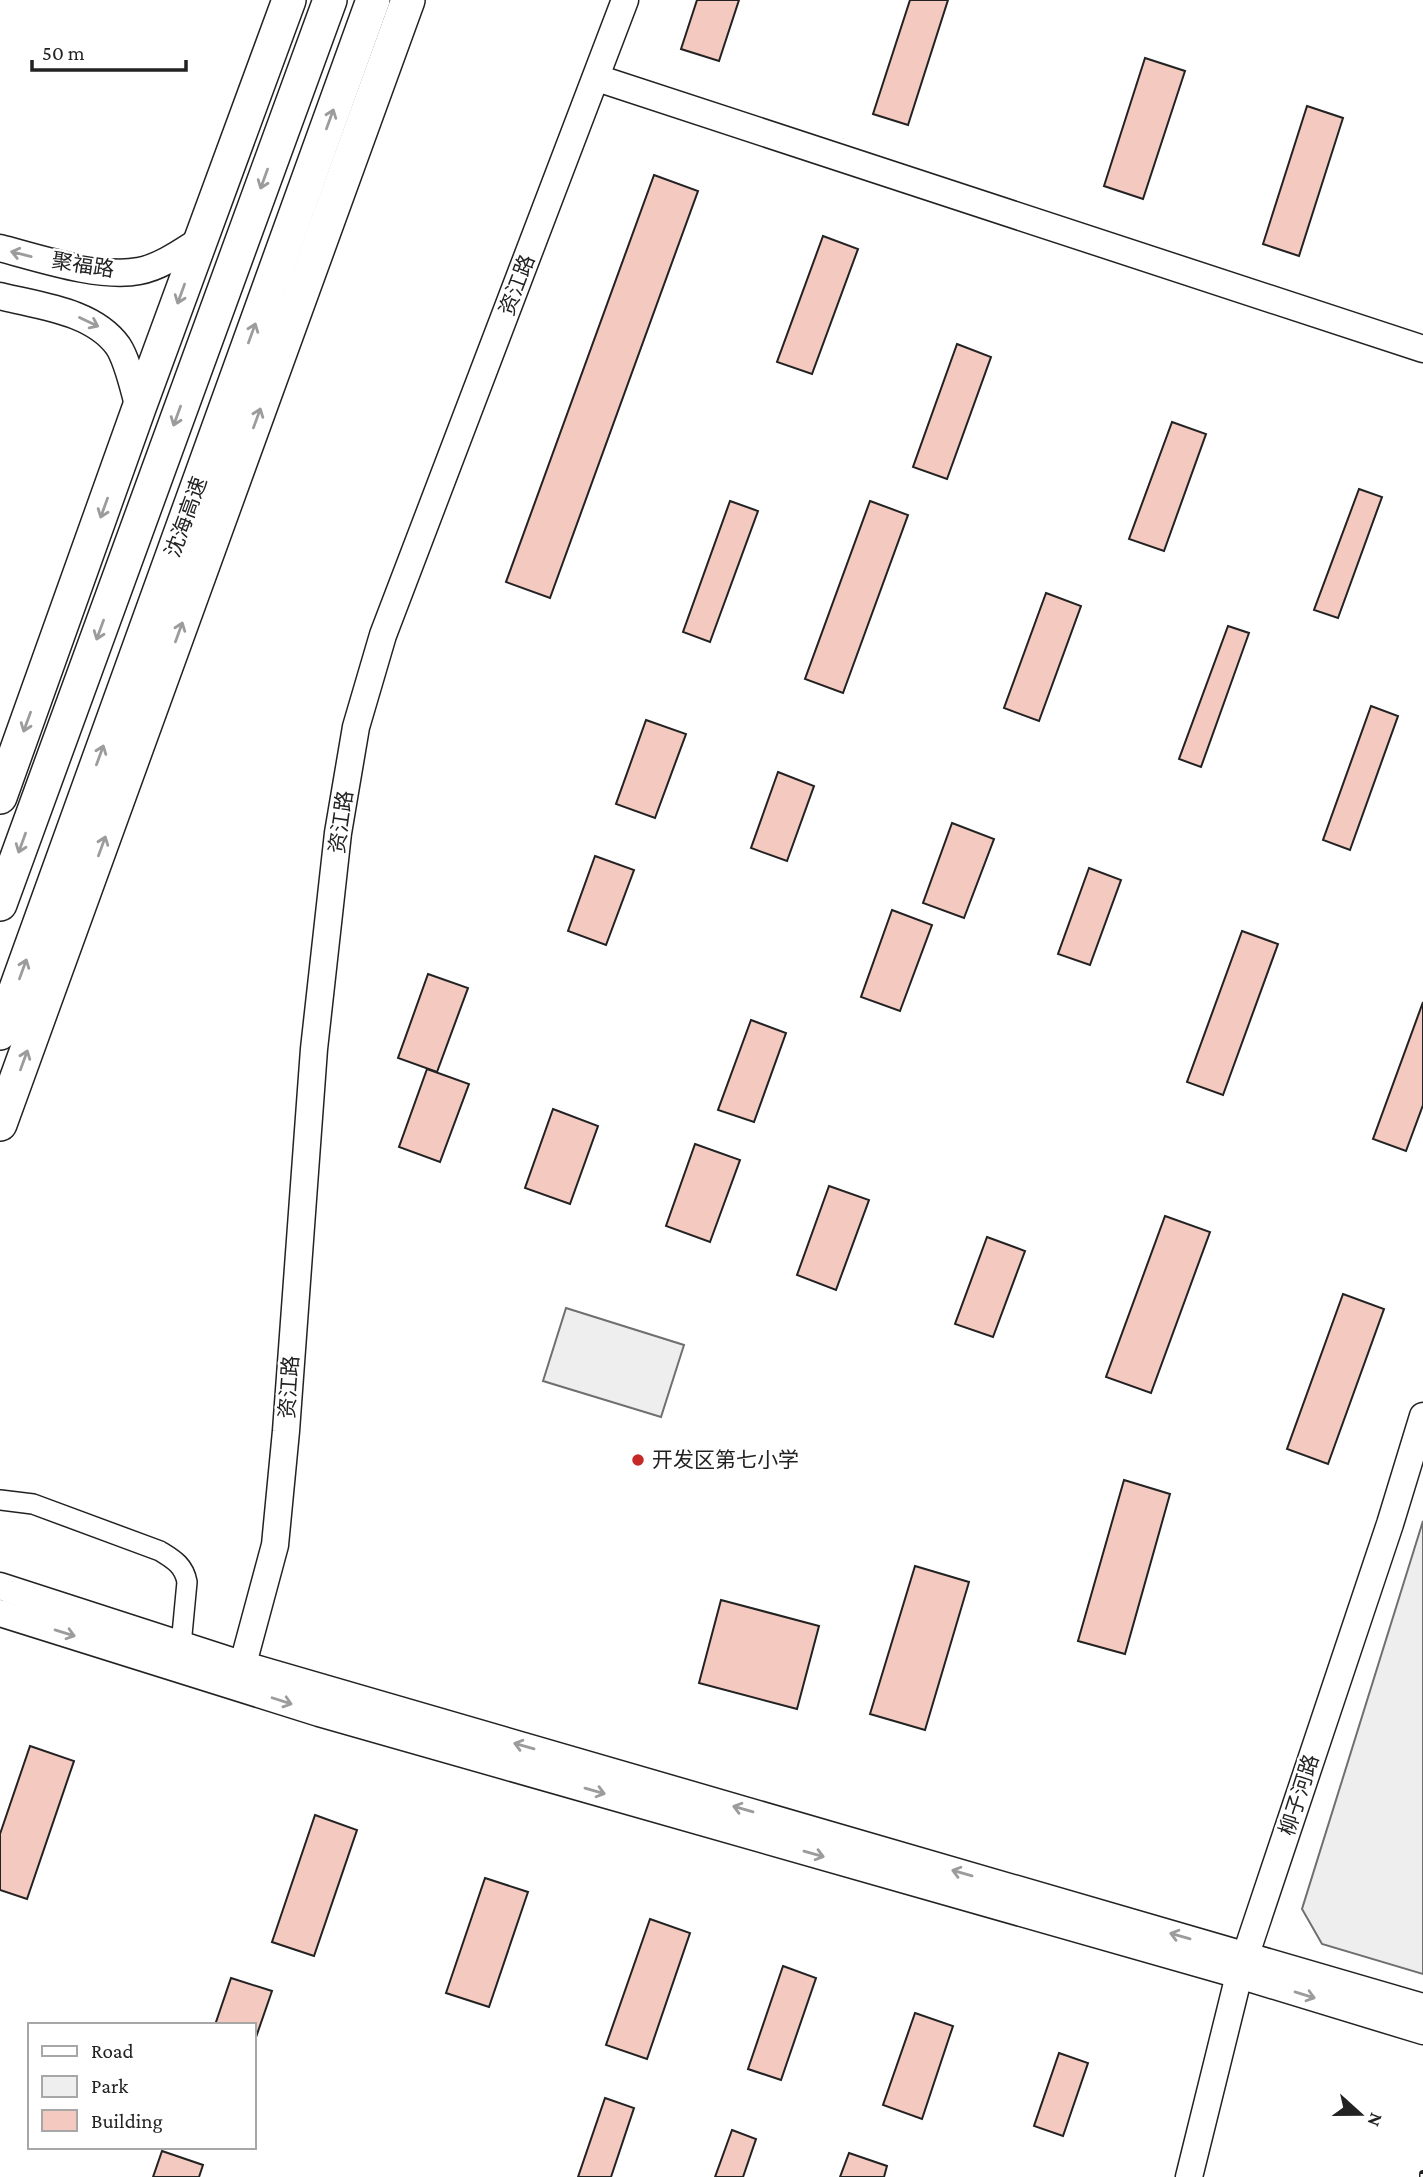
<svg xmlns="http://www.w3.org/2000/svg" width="1423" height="2177" viewBox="0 0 1423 2177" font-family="'Crimson Pro','Noto Sans SC',serif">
  <rect width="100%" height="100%" fill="#fff"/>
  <!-- green -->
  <g fill="#eee" stroke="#6f6f6f" stroke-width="2">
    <path d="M566,1308L684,1345L661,1417L543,1381Z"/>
    <path d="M1423,1521V1974L1322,1944L1302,1909Z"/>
  </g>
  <!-- building -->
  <g fill="#f3c9c0" stroke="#222" stroke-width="2">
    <path d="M697,0H739L719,61L681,49Z"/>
    <path d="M910,0H948L908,125L873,114Z"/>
    <path d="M1145,58L1185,71L1143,199L1104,186Z"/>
    <path d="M1307,106L1343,118L1299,256L1263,244Z"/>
    <path d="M654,175L698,191L550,598L506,582Z"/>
    <path d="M823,236L858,249L812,374L777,362Z"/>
    <path d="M957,344L991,357L947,479L913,467Z"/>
    <path d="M1172,422L1206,434L1164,551L1129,539Z"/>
    <path d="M1359,489L1382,497L1338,618L1314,610Z"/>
    <path d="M730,501L758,511L710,642L683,632Z"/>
    <path d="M870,501L908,515L843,693L805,679Z"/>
    <path d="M1046,593L1081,606L1039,721L1004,708Z"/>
    <path d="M1228,626L1249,633L1201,767L1179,759Z"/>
    <path d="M1371,706L1398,716L1350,850L1323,840Z"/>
    <path d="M646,720L686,734L655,818L616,804Z"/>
    <path d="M778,772L814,786L787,861L751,848Z"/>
    <path d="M952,823L994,839L964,918L923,903Z"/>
    <path d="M595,856L634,870L606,945L568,931Z"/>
    <path d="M1089,868L1121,880L1090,965L1058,954Z"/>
    <path d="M892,910L932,925L900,1011L861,997Z"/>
    <path d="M1242,931L1278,944L1223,1095L1187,1082Z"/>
    <path d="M428,974L468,988L437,1072L398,1058Z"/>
    <path d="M1423,1002V1105L1406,1151L1373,1139Z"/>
    <path d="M751,1020L786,1033L754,1122L718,1110Z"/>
    <path d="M427,1069L469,1084L440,1162L399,1147Z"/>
    <path d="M553,1109L598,1126L570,1204L525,1188Z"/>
    <path d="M695,1144L740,1160L710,1242L666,1226Z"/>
    <path d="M829,1186L869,1200L836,1290L797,1275Z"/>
    <path d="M1165,1216L1210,1232L1151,1393L1106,1377Z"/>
    <path d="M987,1237L1025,1251L993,1337L955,1324Z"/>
    <path d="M1343,1294L1384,1309L1328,1464L1287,1449Z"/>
    <path d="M1124,1480L1170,1494L1125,1654L1078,1641Z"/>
    <path d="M915,1566L969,1582L925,1730L870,1714Z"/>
    <path d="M721,1600L819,1626L797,1709L699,1683Z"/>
    <path d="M30,1746L74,1761L27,1899L0,1890V1834Z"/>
    <path d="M315,1815L357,1830L314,1956L272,1942Z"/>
    <path d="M485,1878L528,1892L489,2007L446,1993Z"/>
    <path d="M650,1919L690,1933L647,2059L606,2045Z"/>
    <path d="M783,1966L816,1978L781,2080L748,2069Z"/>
    <path d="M231,1978L272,1991L254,2043V2025H215Z"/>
    <path d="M915,2013L953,2026L922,2119L883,2105Z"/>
    <path d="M1059,2053L1088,2063L1063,2136L1034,2126Z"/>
    <path d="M605,2098L634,2108L611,2177H578Z"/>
    <path d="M732,2130L756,2139L743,2177H715Z"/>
    <path d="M162,2151L203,2165L199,2177H153Z"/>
    <path d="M849,2153L887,2166L884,2177H840Z"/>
  </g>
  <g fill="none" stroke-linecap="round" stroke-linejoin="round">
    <!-- street casing -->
    <g stroke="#222" stroke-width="22">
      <path id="street" d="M0,1500L33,1504L160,1551C173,1559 184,1565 187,1582L181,1645"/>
    </g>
    <!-- secondary casing -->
    <g stroke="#222" stroke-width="29">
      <g id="secondary">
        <path d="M597,78L1423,349"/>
        <path d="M0,248C38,258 101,279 139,271C161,267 183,251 202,239"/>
        <path d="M0,296C39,306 93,311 118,346C128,361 134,391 139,408"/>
        <path d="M0,1586L241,1664L1423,2007"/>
        <path d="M0,1613L319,1713L1239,1975L1423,2031"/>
        <path d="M237,1686L275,1545L286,1431L314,1049L338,833L356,727L383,635L625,0"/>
        <path d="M1189,2177L1239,1975L1390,1524L1423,1416"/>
      </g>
    </g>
    <!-- highway casing -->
    <g stroke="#222" stroke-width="36">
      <g id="highway">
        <path d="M0,797L139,408L289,0"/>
        <path d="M0,904L330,0"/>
        <path d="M0,1033L373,0"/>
        <path d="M0,1124L408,0"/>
      </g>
    </g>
    <!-- street -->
    <use href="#street" stroke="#fff" stroke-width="19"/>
    <!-- secondary -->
    <use href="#secondary" stroke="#fff" stroke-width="26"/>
    <!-- highway -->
    <use href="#highway" stroke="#fff" stroke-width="33"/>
    <!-- rail casing -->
    <g stroke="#222" stroke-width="8">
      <path id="rail" d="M1423,2177V2174"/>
    </g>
    <!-- rail -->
    <use href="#rail" stroke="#fff" stroke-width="5" stroke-dasharray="16" stroke-linecap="butt"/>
  </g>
  <!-- one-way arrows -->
  <defs><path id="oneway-shaft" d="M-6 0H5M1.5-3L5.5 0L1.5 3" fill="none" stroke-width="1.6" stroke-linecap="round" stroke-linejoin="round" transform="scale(1.75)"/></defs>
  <g stroke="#9c9c9c">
    <use href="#oneway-shaft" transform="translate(330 119) rotate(-70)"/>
    <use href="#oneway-shaft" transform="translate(264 179) rotate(110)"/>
    <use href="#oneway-shaft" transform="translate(21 254) rotate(-166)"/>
    <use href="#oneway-shaft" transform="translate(181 294) rotate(110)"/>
    <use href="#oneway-shaft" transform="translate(89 322) rotate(25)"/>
    <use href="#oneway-shaft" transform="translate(252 333) rotate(-70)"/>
    <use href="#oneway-shaft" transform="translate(177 416) rotate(110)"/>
    <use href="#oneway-shaft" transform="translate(257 418) rotate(-70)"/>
    <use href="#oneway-shaft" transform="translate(104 508) rotate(110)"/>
    <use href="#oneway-shaft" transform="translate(100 630) rotate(110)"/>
    <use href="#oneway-shaft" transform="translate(179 632) rotate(-70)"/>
    <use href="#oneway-shaft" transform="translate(27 722) rotate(110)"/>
    <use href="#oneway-shaft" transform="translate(100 755) rotate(-70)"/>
    <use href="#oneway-shaft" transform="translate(22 843) rotate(110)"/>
    <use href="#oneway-shaft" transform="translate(102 846) rotate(-70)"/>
    <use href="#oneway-shaft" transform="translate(23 969) rotate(-70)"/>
    <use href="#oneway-shaft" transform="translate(24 1060) rotate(-70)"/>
    <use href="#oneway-shaft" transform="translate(65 1633) rotate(17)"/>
    <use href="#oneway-shaft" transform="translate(282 1701) rotate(18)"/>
    <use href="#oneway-shaft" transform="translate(524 1746) rotate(-164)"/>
    <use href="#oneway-shaft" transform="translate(595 1791) rotate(16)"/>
    <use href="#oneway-shaft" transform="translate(743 1809) rotate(-164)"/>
    <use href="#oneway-shaft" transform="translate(814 1854) rotate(16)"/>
    <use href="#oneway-shaft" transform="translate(962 1873) rotate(-164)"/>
    <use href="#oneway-shaft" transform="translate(1180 1936) rotate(-164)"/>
    <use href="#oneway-shaft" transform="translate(1305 1995) rotate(17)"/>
  </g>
  <!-- markers -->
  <circle fill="#c62828" stroke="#fff" stroke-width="2.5" cx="638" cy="1460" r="7"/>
  <g text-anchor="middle" stroke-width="5" stroke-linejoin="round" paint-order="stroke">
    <!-- street labels -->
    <g font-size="21" fill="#222" stroke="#fff">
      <text transform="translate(83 265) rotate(9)" y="7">聚福路</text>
      <text transform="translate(517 285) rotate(-69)" y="7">资江路</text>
      <text transform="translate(186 517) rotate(-70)" y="7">沈海高速</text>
      <text transform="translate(341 822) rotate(-82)" y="7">资江路</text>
      <text transform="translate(289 1387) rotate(-86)" y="7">资江路</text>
      <text transform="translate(1299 1795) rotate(-72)" y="7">柳子河路</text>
    </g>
    <!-- poi labels -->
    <g font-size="21" fill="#222" stroke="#fff" text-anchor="start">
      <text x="652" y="1467">开发区第七小学</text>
    </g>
  </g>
  <!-- legend -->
  <rect x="28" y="2023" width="228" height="126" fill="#ffffff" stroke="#a7a7a7" stroke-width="2"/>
  <rect x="42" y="2046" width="35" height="10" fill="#ffffff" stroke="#a7a7a7" stroke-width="2"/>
  <text x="91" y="2058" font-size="21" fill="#222222">Road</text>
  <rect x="42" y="2076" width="35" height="21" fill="#eeeeee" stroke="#a7a7a7" stroke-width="2"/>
  <text x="91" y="2093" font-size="21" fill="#222222">Park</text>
  <rect x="42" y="2110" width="35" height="21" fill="#f3c9c0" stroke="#a7a7a7" stroke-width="2"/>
  <text x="91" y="2128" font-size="21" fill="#222222">Building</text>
  <!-- north arrow -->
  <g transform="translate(1360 2114) rotate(111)" stroke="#ffffff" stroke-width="5" paint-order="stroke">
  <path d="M0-5L12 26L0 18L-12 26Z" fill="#222222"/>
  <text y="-10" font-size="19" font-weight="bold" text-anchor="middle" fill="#222222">N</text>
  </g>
  <!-- scale -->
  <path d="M32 60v10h154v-10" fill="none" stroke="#222222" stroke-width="3.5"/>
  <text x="42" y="60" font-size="21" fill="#222222" stroke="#ffffff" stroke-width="5" paint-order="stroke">50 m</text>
</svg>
